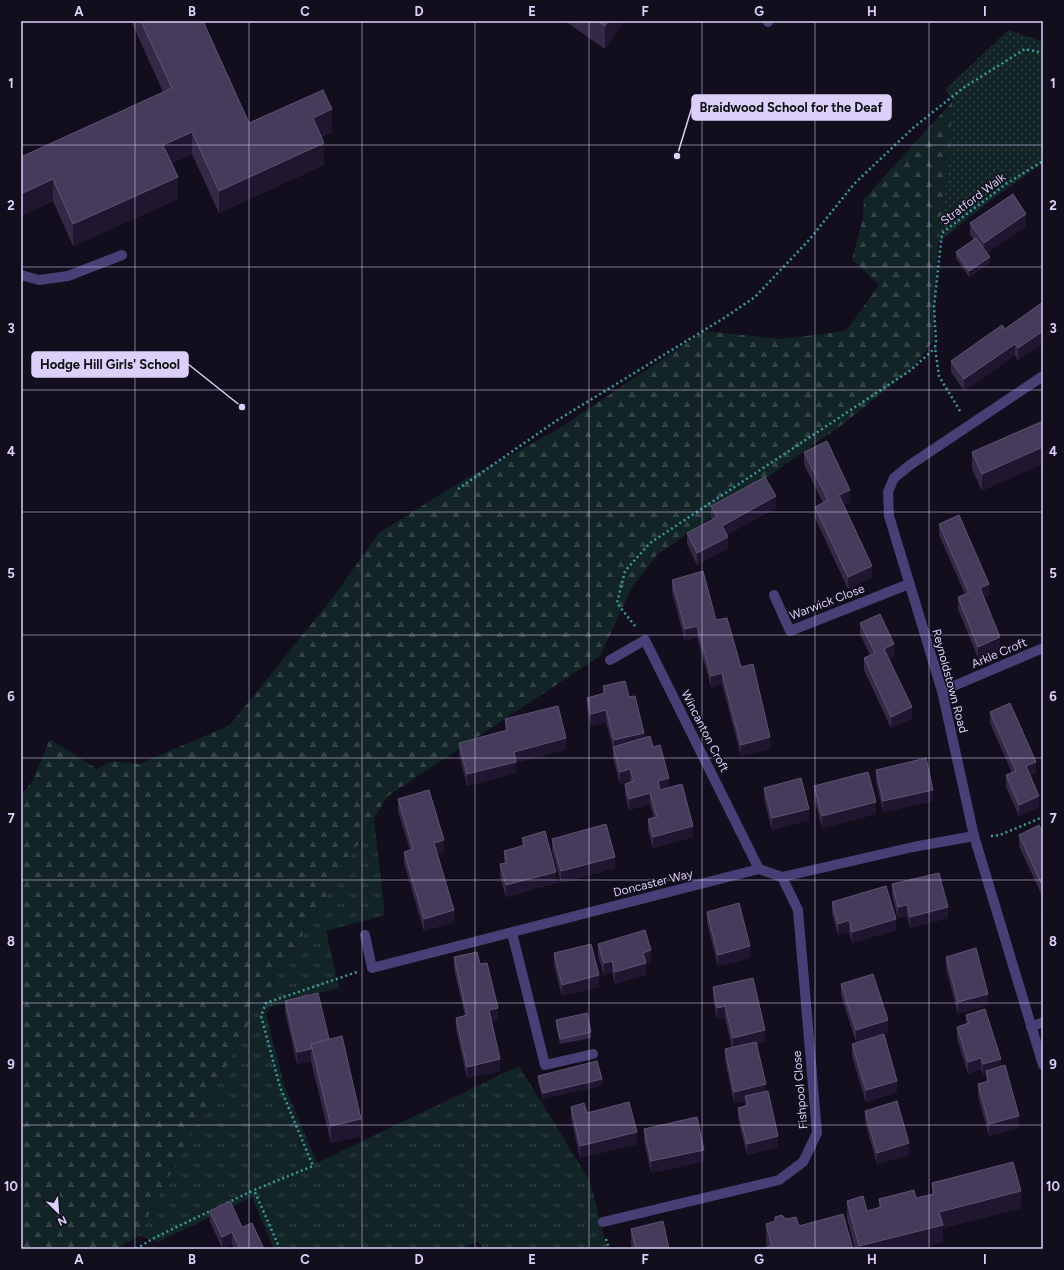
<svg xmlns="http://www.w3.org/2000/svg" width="1064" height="1270" viewBox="0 0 1064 1270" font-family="Figtree,sans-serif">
  <defs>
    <pattern id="grass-tufts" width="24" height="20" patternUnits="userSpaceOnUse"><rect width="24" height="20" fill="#122426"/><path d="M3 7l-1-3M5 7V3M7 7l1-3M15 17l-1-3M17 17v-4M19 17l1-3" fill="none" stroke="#344346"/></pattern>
    <pattern id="forest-firs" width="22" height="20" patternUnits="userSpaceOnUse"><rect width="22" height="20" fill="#122426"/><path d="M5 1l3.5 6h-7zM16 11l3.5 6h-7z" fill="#344346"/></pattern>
    <pattern id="park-dots" width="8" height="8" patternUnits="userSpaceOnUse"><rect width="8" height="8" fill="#122426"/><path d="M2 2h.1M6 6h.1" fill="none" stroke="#344346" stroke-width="1.8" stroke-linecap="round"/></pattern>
  </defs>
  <rect width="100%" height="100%" fill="#130e1d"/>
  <!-- grass -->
  <path fill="url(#grass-tufts)" d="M374,819L385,915L326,931L339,988L270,1007L266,1014L284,1084L317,1163L519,1066L590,1181L607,1249H483L478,1241L461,1249H274L252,1197L158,1242L138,1236L258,1006Z"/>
  <!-- forest -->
  <path fill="url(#forest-firs)" d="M952,102L985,120L950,157L938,243L933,341L911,370L843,424L657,555L632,587L600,656L388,796L258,1006L138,1236L117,1249H21V796L33,780L50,739L97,769L112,761L139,764L230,725L334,596L379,533L460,482L552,433L705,331L781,339L846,331L879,285L852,259L863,218L864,199Z"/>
  <!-- park -->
  <path fill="url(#park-dots)" d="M1008,30L1043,42V163L987,203L938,243L950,157L952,102L946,89Z"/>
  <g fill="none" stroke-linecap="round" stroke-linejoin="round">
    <!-- path -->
    <g stroke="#3c9ba1" stroke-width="2.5" stroke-dasharray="2 3" stroke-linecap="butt">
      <path d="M960,411L939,376L935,348L936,341L934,307L942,233L1006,184L1043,161"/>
      <path d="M458,489L556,421L724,318L755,297L809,240L854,184L913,128L963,88L1025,49L1043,53"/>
      <path d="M635,626L617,603L625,571L650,543L911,370L935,348"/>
      <path d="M991,836L1000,835L1043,817"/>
      <path d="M227,1203L254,1190"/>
      <path d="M606,1239L609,1249"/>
      <path d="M136,1249L154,1238L212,1210"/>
      <path d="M280,1249L254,1190L313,1166L280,1087L261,1016L266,1003L357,972"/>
    </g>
    <!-- minor -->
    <g stroke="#483f76" stroke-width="10">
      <path d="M768,21V22"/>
      <path d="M21,275L39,280L68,276L122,255"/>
      <path d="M1043,376L910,465L894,478L888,492L889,516L942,691L974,836L1043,1065"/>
      <path d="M774,595L790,631L909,584"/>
      <path d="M610,660L645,640L759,869"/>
      <path d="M942,691L1043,648"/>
      <path d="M512,933L545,1065L593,1054"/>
      <path d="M365,935L372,968L759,869L782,877L913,847L974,836"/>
      <path d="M1031,1027L1043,1022"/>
      <path d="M603,1222L779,1180L803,1162L817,1133L798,910L782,877"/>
    </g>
  </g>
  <!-- wall -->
  <g fill="#342a48">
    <path d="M131,21H203L249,123L332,132L321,137L324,165L219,213L192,154L172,163L178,199L73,246L53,201L23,215L21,210V157L163,92Z"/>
    <path d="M565,21H624L605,49Z"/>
    <path d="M970,223L1026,226L987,253L990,263L969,277L956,258V252L974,240L970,234Z"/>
    <path d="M1043,302V343L1018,360L1015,355L964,391L951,372V361L1005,329Z"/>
    <path d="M1043,421L982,491L972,469V452Z"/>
    <path d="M804,452L850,502L843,505L872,577L848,589L815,518V507L823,503L804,464Z"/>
    <path d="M711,506L776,508L726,535L728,548L697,565L687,544V533L712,519L711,517Z"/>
    <path d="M939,524L989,595L984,598L1000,649L978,658L958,609V597L965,594L939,535Z"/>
    <path d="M672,580L716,620L741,667L770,749L741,756L722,684L711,687L697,637L685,641L672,592Z"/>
    <path d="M860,623L894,656L889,658L912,719L891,728L864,670V658L870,655L860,634Z"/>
    <path d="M603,686L629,697L644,738L653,747L669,788L693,837L653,848L648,831V819L654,818L650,804L629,810L625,795V784L631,782L630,781L620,784L613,758V748L606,722L591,726L587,709V698L603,693Z"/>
    <path d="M990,712L1036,773L1030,776L1039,807L1019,816L1006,787V775L1012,773L990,723Z"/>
    <path d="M505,719L566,749L516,763V773L467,786L459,754V743L505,730Z"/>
    <path d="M876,770L933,801L883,812L876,781Z"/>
    <path d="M814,786L876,814L822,828L814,797Z"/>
    <path d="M764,788L809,820L772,830L764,799Z"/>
    <path d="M398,799L444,852L437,854L454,922L424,931L404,863V852L410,850L398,811Z"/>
    <path d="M1043,834V898L1019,846V835Z"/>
    <path d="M522,838L556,883L506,897L500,876V864L504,863V851L522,846Z"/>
    <path d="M552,839L615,868L561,883L552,850Z"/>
    <path d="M892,884L948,918L910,928L907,916L898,918L892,896Z"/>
    <path d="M832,902L896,930L852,943L849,932L838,935L832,913Z"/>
    <path d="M707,912L750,958L718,966L707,923Z"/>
    <path d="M1043,912V928L1041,924V913Z"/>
    <path d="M598,944L651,962L646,963V975L615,984L612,972L604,975L598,956Z"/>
    <path d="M554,953L599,987L562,996L554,965Z"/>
    <path d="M454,957L480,964L498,1020L491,1021L500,1071L467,1078L456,1029V1018L465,1016L454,969Z"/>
    <path d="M946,957L988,1005L958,1014L946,968Z"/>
    <path d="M841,984L888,1032L856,1042L841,995Z"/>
    <path d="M713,987L765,1042L757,1044L766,1091L778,1147L747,1155L738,1119V1108L745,1106V1101L734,1103L725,1061V1049L732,1048L725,1018L717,1019L713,999Z"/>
    <path d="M285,1001L329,1039L361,1136L331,1143L311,1061L297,1064L285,1012Z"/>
    <path d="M966,1015L1001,1067L1019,1128L989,1136L978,1096V1084L986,1082V1075L983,1076L981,1069L968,1074L957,1038V1027L966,1024Z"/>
    <path d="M556,1020L591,1032V1038L560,1044L556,1025Z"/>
    <path d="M852,1044L897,1092L866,1102L852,1056Z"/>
    <path d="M538,1076L602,1085L543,1099L538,1082Z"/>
    <path d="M571,1107L637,1144L580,1158L571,1118Z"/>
    <path d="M865,1111L909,1155L877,1164L865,1122Z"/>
    <path d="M644,1129L704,1161L651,1173L644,1141Z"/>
    <path d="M932,1183L1021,1208L943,1228V1242L915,1249H855L847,1218V1201L867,1211L879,1208V1199L916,1198L932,1194Z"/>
    <path d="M210,1211L242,1227L264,1249H234L232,1244L222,1248L210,1222Z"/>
    <path d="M786,1219L799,1226L853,1249H761L767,1247L766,1241V1224Z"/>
    <path d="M631,1229L669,1249H632L631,1246Z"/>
  </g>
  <!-- shaded-wall -->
  <g fill="#1f172f">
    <path d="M608,21H624L605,49V26Z"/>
    <path d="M332,109V132L313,140V118Z"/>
    <path d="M192,132V154L163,167V145Z"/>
    <path d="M324,143V165L219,213V191Z"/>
    <path d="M178,177V199L73,246V224Z"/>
    <path d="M53,179V201L23,215V193Z"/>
    <path d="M1026,214V226L984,255V243Z"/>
    <path d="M990,257V263L969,277V271Z"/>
    <path d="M1043,331V343L1018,360V348Z"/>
    <path d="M1015,344V355L964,391V379Z"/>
    <path d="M1043,447V464L982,491V474Z"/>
    <path d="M850,490V502L839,507V495Z"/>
    <path d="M776,496V508L722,537V526Z"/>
    <path d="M728,537V548L697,565V553Z"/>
    <path d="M872,566V577L848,589V577Z"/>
    <path d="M989,584V595L980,600V588Z"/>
    <path d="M697,626V637L685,641V629Z"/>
    <path d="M1000,637V649L978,658V647Z"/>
    <path d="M894,644V656L884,660V649Z"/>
    <path d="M722,673V684L711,687V676Z"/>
    <path d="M912,707V719L891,728V717Z"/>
    <path d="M606,710V722L591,726V714Z"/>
    <path d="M644,733V744L614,750V740Z"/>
    <path d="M770,737V749L741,756V745Z"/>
    <path d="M566,738V749L516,763V773L467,786V774L514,752Z"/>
    <path d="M1036,762V773L1026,778V766Z"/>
    <path d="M630,769V781L620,784V772Z"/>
    <path d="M669,778V789L658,793V781Z"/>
    <path d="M933,790V801L883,812V801Z"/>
    <path d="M650,793V804L629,810V799Z"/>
    <path d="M1039,796V807L1019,816V805Z"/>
    <path d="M876,802V814L822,828V816Z"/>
    <path d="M809,809V820L772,830V818Z"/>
    <path d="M693,826V837L653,848V837Z"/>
    <path d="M444,840V852L434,855V843Z"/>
    <path d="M615,857V868L561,883V871Z"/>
    <path d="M556,872V883L506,897V885Z"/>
    <path d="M907,905V916L898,918V907Z"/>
    <path d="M948,907V918L910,928V917Z"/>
    <path d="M454,910V922L424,931V919Z"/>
    <path d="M896,919V930L852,943V932Z"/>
    <path d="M849,920V932L838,935V924Z"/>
    <path d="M750,946V958L718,966V955Z"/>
    <path d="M651,950V962L646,963V975L615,984V972L643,953Z"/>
    <path d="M612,961V972L604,975V963Z"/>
    <path d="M599,975V987L562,996V985Z"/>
    <path d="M988,994V1005L958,1014V1002Z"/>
    <path d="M725,1006V1018L717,1019V1008Z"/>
    <path d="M498,1008V1020L489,1022V1010Z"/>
    <path d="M888,1020V1032L856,1042V1030Z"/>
    <path d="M765,1030V1042L733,1049V1038Z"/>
    <path d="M311,1049V1061L297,1064V1052Z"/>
    <path d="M981,1058V1069L968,1074V1062Z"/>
    <path d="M500,1059V1071L467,1078V1067Z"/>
    <path d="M1001,1059V1070L986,1071V1075L983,1076V1064Z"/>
    <path d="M602,1079V1085L543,1099V1093Z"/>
    <path d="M897,1081V1092L866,1102V1090Z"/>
    <path d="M766,1084V1096H745V1101L734,1103V1092Z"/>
    <path d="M1019,1116V1128L989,1136V1124Z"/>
    <path d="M361,1119V1136L331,1143V1126Z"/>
    <path d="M637,1132V1144L580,1158V1146Z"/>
    <path d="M778,1136V1147L747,1155V1144Z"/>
    <path d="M909,1143V1155L877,1164V1153Z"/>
    <path d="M704,1150V1161L651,1173V1161Z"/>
    <path d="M1021,1191V1208L943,1228V1242L915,1249H859V1246L939,1212Z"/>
    <path d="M232,1232V1244L222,1248V1237Z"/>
  </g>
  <!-- building -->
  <g fill="#453b5b" stroke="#5d5374">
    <path d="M141,21H203L249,123L323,90L332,109L313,118L324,143L219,191L192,132L163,145L178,177L73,224L53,179L23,193L21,187V157L172,88Z"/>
    <path d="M597,21H608L605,26Z"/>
    <path d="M1013,194L1026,214L984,243L970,223Z"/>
    <path d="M976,238L990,257L969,271L956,252Z"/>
    <path d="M1043,302V331L1018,348L1015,344L964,379L951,361L1002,325L1005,329Z"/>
    <path d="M1043,421V447L982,474L972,452Z"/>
    <path d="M827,441L850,490L839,495L872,566L848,577L815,507L828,500L804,452Z"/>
    <path d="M765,477L776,496L722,526L728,537L697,553L687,533L717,517L711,506Z"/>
    <path d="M959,515L989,584L980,588L1000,637L978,647L958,597L969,593L939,524Z"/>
    <path d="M703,571L716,620L727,618L741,667L753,664L770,737L741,745L722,673L711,676L697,626L685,629L672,580Z"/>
    <path d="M880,614L894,644L884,649L912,707L891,717L864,658L875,653L860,623Z"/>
    <path d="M625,681L629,697L635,696L644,733L614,740L606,710L591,714L587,698L605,693L603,686Z"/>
    <path d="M1010,703L1036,762L1026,766L1039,796L1019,805L1006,775L1016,771L990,712Z"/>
    <path d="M558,706L566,738L514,752L516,762L467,774L459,743L508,730L505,719Z"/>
    <path d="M650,736L653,747L660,745L669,778L658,781L660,790L682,784L693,826L653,837L648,819L657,817L650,793L629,799L625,784L634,781L630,769L620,772L613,747Z"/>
    <path d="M926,758L933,790L883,801L876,770Z"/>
    <path d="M868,772L876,802L822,816L814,786Z"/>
    <path d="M801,778L809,809L772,818L764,788Z"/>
    <path d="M429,790L444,840L434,843L454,910L424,919L404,852L413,849L398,799Z"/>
    <path d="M606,824L615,857L561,871L552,839Z"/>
    <path d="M1039,825L1043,834V887L1019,835Z"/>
    <path d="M545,831L556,872L506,885L500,864L507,863L504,851L525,845L522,838Z"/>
    <path d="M939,873L948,907L910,917L907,905L898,907L892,884Z"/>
    <path d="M886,886L896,919L852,932L849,920L838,924L832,902Z"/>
    <path d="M739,903L750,946L718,955L707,912Z"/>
    <path d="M645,930L651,950L643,953L646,963L615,972L612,961L604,963L598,944Z"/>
    <path d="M591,944L599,975L562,985L554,953Z"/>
    <path d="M976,948L988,994L958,1002L946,957Z"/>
    <path d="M477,952L480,964L487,963L498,1008L489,1010L500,1059L467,1067L456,1018L467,1015L454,957Z"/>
    <path d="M873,974L888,1020L856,1030L841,984Z"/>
    <path d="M753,978L765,1030L733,1038L725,1006L717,1008L713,987Z"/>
    <path d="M318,993L329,1039L311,1044V1049L297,1052L285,1001Z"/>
    <path d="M985,1009L1001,1059L983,1064L981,1058L968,1062L957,1027L969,1023L966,1015Z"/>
    <path d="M587,1013L591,1032L560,1039L556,1020Z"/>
    <path d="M884,1034L897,1081L866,1090L852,1044Z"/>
    <path d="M342,1036L361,1119L331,1126L311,1044Z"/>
    <path d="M756,1042L766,1084L734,1092L725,1049Z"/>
    <path d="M597,1061L602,1079L543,1093L538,1076Z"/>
    <path d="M1005,1065L1019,1116L989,1124L978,1084L989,1081L986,1071Z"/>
    <path d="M768,1091L778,1136L747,1144L738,1108L748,1105L745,1096Z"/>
    <path d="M897,1101L909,1143L877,1153L865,1111Z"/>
    <path d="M629,1102L637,1132L580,1146L571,1107L584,1103L587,1113Z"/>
    <path d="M697,1117L704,1150L651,1161L644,1129Z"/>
    <path d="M1013,1162L1021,1191L939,1212L943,1225L859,1246L847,1201L863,1196L867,1211L881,1207L879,1199L914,1190L916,1198L934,1194L932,1183Z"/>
    <path d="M230,1201L242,1227L252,1223L264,1249H240L232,1232L222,1237L210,1211Z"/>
    <path d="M843,1214L853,1249H773L766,1224L775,1221V1217L782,1215L786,1219L796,1217L799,1226Z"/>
    <path d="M663,1221L669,1249H636L631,1229Z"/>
    <path d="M771,1246V1249H761Z"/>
  </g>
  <!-- grid -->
  <path fill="none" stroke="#dad0f9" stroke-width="1" stroke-opacity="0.55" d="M135,21V1249M249,21V1249M362,21V1249M475,21V1249M589,21V1249M702,21V1249M815,21V1249M929,21V1249M21,145H1043M21,267H1043M21,390H1043M21,512H1043M21,635H1043M21,758H1043M21,880H1043M21,1003H1043M21,1125H1043"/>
  <g text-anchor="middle" stroke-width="3" stroke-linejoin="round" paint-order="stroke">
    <!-- street labels -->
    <g font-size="12" fill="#dad0f9" stroke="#130e1d">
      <text transform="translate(973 199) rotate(-37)" y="4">Stratford Walk</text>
      <text transform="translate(827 602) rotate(-21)" y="4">Warwick Close</text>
      <text transform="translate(999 653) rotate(-23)" y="4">Arkle Croft</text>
      <text transform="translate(950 681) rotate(75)" y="4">Reynoldstown Road</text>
      <text transform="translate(705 731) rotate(63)" y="4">Wincanton Croft</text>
      <text transform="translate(653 883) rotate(-14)" y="4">Doncaster Way</text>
      <text transform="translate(800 1090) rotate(-95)" y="4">Fishpool Close</text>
    </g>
  </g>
  <!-- callouts -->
  <path fill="none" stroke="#dad0f9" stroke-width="1.5" d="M677 156L692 107M242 407L188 364"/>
  <g fill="#dad0f9" stroke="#130e1d" stroke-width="1.5">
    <circle cx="677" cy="156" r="4"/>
    <circle cx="242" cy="407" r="4"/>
  </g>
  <g fill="#dad0f9" stroke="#dad0f9" stroke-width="1.5">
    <rect x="692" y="95" width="199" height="25" rx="4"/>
    <rect x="32" y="352" width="156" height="25" rx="4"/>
  </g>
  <g font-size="13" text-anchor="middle" font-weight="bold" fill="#111">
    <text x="791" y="112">Braidwood School for the Deaf</text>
    <text x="110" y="369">Hodge Hill Girls' School</text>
  </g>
  <!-- border -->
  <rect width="1064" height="1270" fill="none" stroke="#130e1d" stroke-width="44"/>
  <!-- north arrow -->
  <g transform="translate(58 1212) rotate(155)" stroke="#130e1d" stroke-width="3" paint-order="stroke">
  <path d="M0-3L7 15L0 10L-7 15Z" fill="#dad0f9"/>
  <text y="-6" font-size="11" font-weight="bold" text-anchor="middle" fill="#dad0f9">N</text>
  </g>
  <rect x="22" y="22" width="1020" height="1226" fill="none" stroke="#dad0f9" stroke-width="1.5"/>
  <g font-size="13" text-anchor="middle" font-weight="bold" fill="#dad0f9">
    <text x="79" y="16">A</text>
    <text x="192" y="16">B</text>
    <text x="305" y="16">C</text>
    <text x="419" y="16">D</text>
    <text x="532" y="16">E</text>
    <text x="645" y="16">F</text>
    <text x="759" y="16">G</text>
    <text x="872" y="16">H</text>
    <text x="985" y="16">I</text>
    <text x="11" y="88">1</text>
    <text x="1053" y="88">1</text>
    <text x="11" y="210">2</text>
    <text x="1053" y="210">2</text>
    <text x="11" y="333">3</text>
    <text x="1053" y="333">3</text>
    <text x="11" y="456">4</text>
    <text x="1053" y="456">4</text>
    <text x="11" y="578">5</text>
    <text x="1053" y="578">5</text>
    <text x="11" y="701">6</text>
    <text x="1053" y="701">6</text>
    <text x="11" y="823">7</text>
    <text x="1053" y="823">7</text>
    <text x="11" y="946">8</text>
    <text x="1053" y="946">8</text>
    <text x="11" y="1069">9</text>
    <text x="1053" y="1069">9</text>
    <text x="11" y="1191">10</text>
    <text x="1053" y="1191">10</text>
    <text x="79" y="1264">A</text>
    <text x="192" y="1264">B</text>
    <text x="305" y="1264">C</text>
    <text x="419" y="1264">D</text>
    <text x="532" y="1264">E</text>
    <text x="645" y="1264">F</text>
    <text x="759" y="1264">G</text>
    <text x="872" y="1264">H</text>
    <text x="985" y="1264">I</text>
  </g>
</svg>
